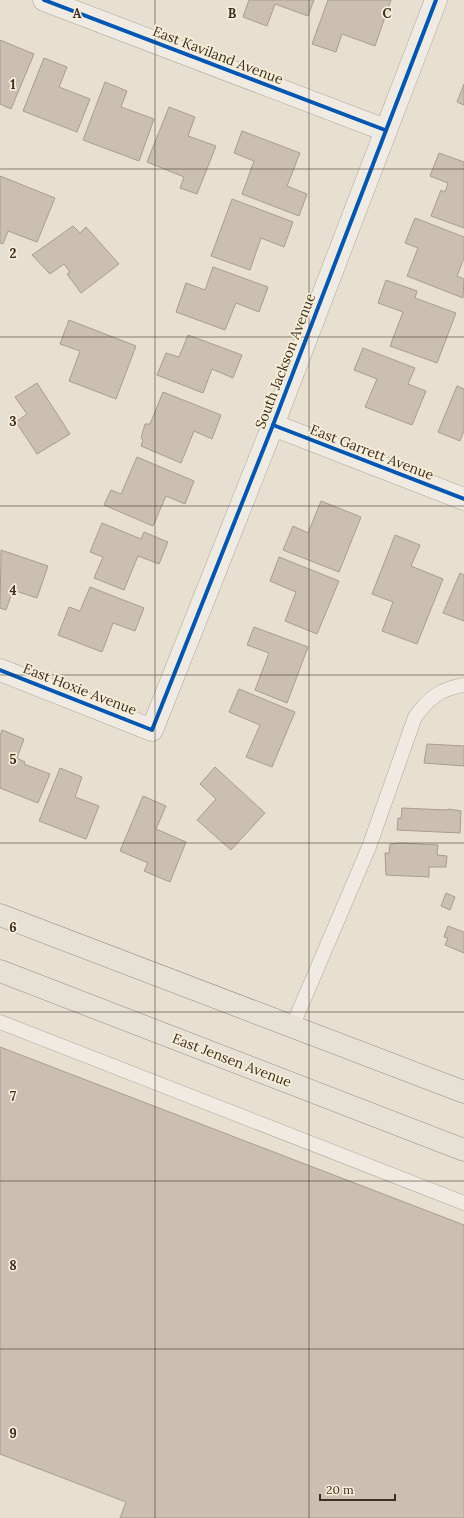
<svg xmlns="http://www.w3.org/2000/svg" width="464" height="1518" viewBox="0 0 464 1518" font-family="Lora,serif">
  <rect width="100%" height="100%" fill="#e7e0d1"/>
  <!-- building -->
  <g fill="#cbbfb2" stroke="#a89c90">
    <path d="M249,0H314L308,16L275,4L267,26L243,17Z"/>
    <path d="M328,0H391L375,46L342,34L336,52L312,44Z"/>
    <path d="M0,40L34,54L11,109L0,104Z"/>
    <path d="M44,58L67,67L59,87L90,99L77,132L23,111Z"/>
    <path d="M105,82L127,91L121,107L154,119L139,161L83,140Z"/>
    <path d="M464,84V105L457,102Z"/>
    <path d="M169,107L195,117L188,136L216,146L197,194L180,188L184,177L147,162Z"/>
    <path d="M242,131L300,153L287,186L307,194L299,216L242,194L254,161L234,153Z"/>
    <path d="M439,153L464,162V228L431,216L441,190L445,192L448,183L430,176Z"/>
    <path d="M0,176L55,198L37,242L8,231L3,244L0,243Z"/>
    <path d="M232,199L293,222L284,247L261,238L250,270L211,256Z"/>
    <path d="M415,218L464,237V258L457,276L464,279L463,298L407,276L418,248L405,243Z"/>
    <path d="M73,226L80,233L86,227L119,264L81,293L67,274L70,272L64,264L50,274L32,255Z"/>
    <path d="M213,267L268,287L259,312L236,303L225,330L176,312L186,283L205,290Z"/>
    <path d="M386,280L417,291L415,298L456,313L437,363L390,346L403,312L378,303Z"/>
    <path d="M69,320L136,346L116,399L69,381L80,351L60,344Z"/>
    <path d="M188,335L242,355L233,378L212,369L203,393L157,375L166,353L179,357Z"/>
    <path d="M363,348L415,368L408,384L426,391L412,425L365,407L377,379L354,370Z"/>
    <path d="M37,383L70,434L37,454L16,422L27,414L15,397Z"/>
    <path d="M457,386L464,389V431L460,441L438,432Z"/>
    <path d="M163,392L221,415L212,439L194,431L181,463L141,446L143,440L141,438L145,424H150Z"/>
    <path d="M137,457L194,481L185,504L166,496L153,526L104,505L111,490L121,494Z"/>
    <path d="M321,501L361,517L339,572L283,550L293,526L308,533Z"/>
    <path d="M102,523L141,539L144,532L168,542L159,564L138,556L124,590L94,578L103,557L90,552Z"/>
    <path d="M395,535L420,545L411,566L443,579L417,644L382,631L393,602L372,594Z"/>
    <path d="M1,550L48,566L37,598L13,590L6,610L0,608Z"/>
    <path d="M279,557L339,581L317,634L285,621L296,592L270,581Z"/>
    <path d="M460,573L464,575V621L443,613Z"/>
    <path d="M90,587L144,608L135,631L113,623L102,652L58,635L69,607L80,611Z"/>
    <path d="M254,627L308,647L287,703L255,690L269,653L247,645Z"/>
    <path d="M239,689L295,712L272,767L246,757L260,725L229,712Z"/>
    <path d="M2,730L24,739L17,758L25,762L24,764L50,774L38,803L0,788V736Z"/>
    <path d="M427,744L464,746V766L424,763Z"/>
    <path d="M215,767L265,813L231,850L197,820L216,799L200,784Z"/>
    <path d="M60,768L82,777L75,797L99,806L86,839L39,821Z"/>
    <path d="M143,796L166,806L156,829L186,842L170,882L144,871L148,863L120,851Z"/>
    <path d="M402,808L447,810L448,809L461,811L460,833L397,830L398,818L401,819Z"/>
    <path d="M401,843L438,845L437,855L447,856L446,867H429V877L386,875L385,853H389L390,844Z"/>
    <path d="M446,893L455,897L450,910L441,906Z"/>
    <path d="M448,926L464,932V953L445,945L448,938L444,937Z"/>
    <path d="M0,1047L464,1225V1518H120L126,1502L0,1454Z"/>
  </g>
  <g fill="none" stroke-linecap="round" stroke-linejoin="round">
    <!-- service casing -->
    <g stroke="#ada599" stroke-width="15">
      <g id="service">
        <path d="M0,1022L464,1203"/>
        <path d="M292,1027L369,847L415,717C429,698 440,689 464,685"/>
      </g>
    </g>
    <!-- minor casing -->
    <g stroke="#ada599" stroke-width="23">
      <g id="minor">
        <path d="M44,0L385,130"/>
        <path d="M273,425L464,499"/>
        <path d="M0,670L152,730L273,425L436,0"/>
      </g>
    </g>
    <!-- primary casing -->
    <g stroke="#928b80" stroke-width="23">
      <g id="primary">
        <path d="M0,915L464,1092"/>
        <path d="M0,971L464,1150"/>
      </g>
    </g>
    <!-- service -->
    <use href="#service" stroke="#efebe3" stroke-width="14"/>
    <!-- minor -->
    <use href="#minor" stroke="#efebe3" stroke-width="22"/>
    <!-- primary -->
    <use href="#primary" stroke="#e6e1d4" stroke-width="22"/>
    <!-- cycleway casing -->
    <g stroke="#f7eed8" stroke-width="6">
      <g id="cycleway">
        <path d="M44,0L385,130"/>
        <path d="M273,425L464,499"/>
        <path d="M0,670L152,730L273,425L436,0"/>
      </g>
    </g>
    <!-- cycleway -->
    <use href="#cycleway" stroke="#0057b8" stroke-width="4"/>
  </g>
  <!-- grid -->
  <path fill="none" stroke="#3d2e20" stroke-width="1" stroke-opacity="0.55" d="M155,0V1518M309,0V1518M0,169H464M0,337H464M0,506H464M0,675H464M0,843H464M0,1012H464M0,1181H464M0,1349H464"/>
  <g text-anchor="middle" stroke-width="3.5" stroke-linejoin="round" paint-order="stroke">
    <!-- street labels -->
    <g font-size="14" fill="#3d2e20" stroke="#f7eed8">
      <text transform="translate(218 55) rotate(21)" y="5">East Kaviland Avenue</text>
      <text transform="translate(285 361) rotate(-69)" y="5">South Jackson Avenue</text>
      <text transform="translate(372 452) rotate(21)" y="5">East Garrett Avenue</text>
      <text transform="translate(80 689) rotate(21)" y="5">East Hoxie Avenue</text>
      <text transform="translate(232 1060) rotate(21)" y="5">East Jensen Avenue</text>
    </g>
  </g>
  <g font-size="13" text-anchor="middle" font-weight="bold" fill="#3d2e20" stroke="#f7eed8" stroke-width="3.5" stroke-linejoin="round" paint-order="stroke">
    <text x="77" y="18">A</text>
    <text x="232" y="18">B</text>
    <text x="387" y="18">C</text>
    <text x="13" y="89">1</text>
    <text x="13" y="258">2</text>
    <text x="13" y="426">3</text>
    <text x="13" y="595">4</text>
    <text x="13" y="764">5</text>
    <text x="13" y="932">6</text>
    <text x="13" y="1101">7</text>
    <text x="13" y="1270">8</text>
    <text x="13" y="1438">9</text>
  </g>
  <!-- scale -->
  <path d="M320 1494v6h75v-6" fill="none" stroke="#3d2e20" stroke-width="2"/>
  <text x="326" y="1494" font-size="12" fill="#3d2e20" stroke="#f7eed8" stroke-width="3" paint-order="stroke">20 m</text>
</svg>
